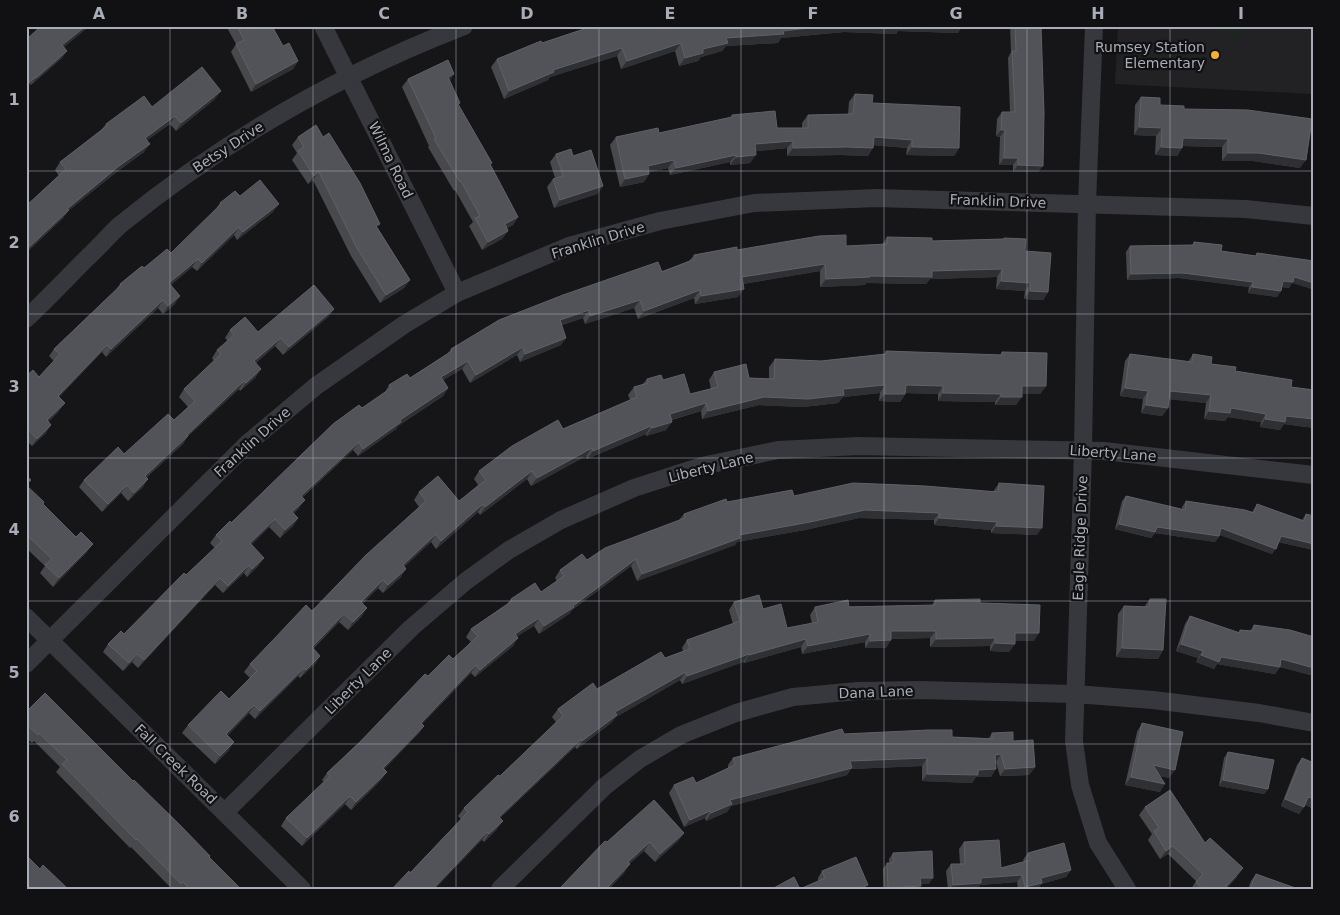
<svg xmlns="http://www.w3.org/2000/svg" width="1340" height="915" viewBox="0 0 1340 915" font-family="'DejaVu Sans',sans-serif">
  <rect width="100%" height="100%" fill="#161618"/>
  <!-- built -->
  <path fill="#222225" d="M1118,26H1314V94L1115,84Z"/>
  <!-- green -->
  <path fill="#1e261f" d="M1218,26H1246L1233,40Z"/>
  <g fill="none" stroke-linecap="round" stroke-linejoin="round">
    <!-- street -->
    <g stroke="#37383d" stroke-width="18">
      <path d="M323,26L457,293"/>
      <path d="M1094,26L1087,203L1083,451L1074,741L1080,785L1098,843L1127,889"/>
      <path d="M26,319C47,299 67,278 88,257C99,247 109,235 120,225C223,141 340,74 464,26"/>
      <path d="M26,617L302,889"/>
      <path d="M26,664L248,443L316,386L405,324L457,293L569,246L660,221L754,203L877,198L1246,209L1314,216"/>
      <path d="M225,812L411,628L466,581L509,550L561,520L634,488L702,466L778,450L858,446L1104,451L1314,475"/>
      <path d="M500,889L604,787L640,759L681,735L736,713L793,697L858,691L920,690L1075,694L1153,700L1259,713L1314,723"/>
    </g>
  </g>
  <!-- wall -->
  <g fill="#47494d">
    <path d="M41,26L64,47L62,58L31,85L30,84Z"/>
    <path d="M226,26H272L283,46L298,61L293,69L251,92L231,52L236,44Z"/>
    <path d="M962,26L958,33L898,31L896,34L844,32L781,38L778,43L726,46L722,51L701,57L698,61L679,66L675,51L621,69L617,56L550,77L548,80L504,99L491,67L497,59L542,43Z"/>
    <path d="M1010,26H1043L1041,30L1043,166L1038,172H1013V165H999L1000,137L996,136L997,119L1002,112H1010L1008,58L1011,52Z"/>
    <path d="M408,79L450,80L458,105L518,217L513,225L507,228L508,231L502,239L482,250L469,226L473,222L455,190L454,191L428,147L429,146L402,87Z"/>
    <path d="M855,94L959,148L954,156L906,155L907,148L874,145L868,156L841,155L787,156V148L756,151L750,163L730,165V162L670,175L668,168L649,172V174L644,182L620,187L610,145L616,137L659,133L731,117L732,115L777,128H802V123L808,115L848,114L849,102Z"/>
    <path d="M1141,97L1160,105L1184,109L1300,168L1253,161H1222V147L1183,146L1182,148L1177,156L1155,155L1156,136L1134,135L1135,105Z"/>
    <path d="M215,99L176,131L170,124L147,140L144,152L114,174L68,211L63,218L26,253V206L59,176L55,170L60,162L101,130L106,124L152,107Z"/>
    <path d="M298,137L377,227L410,280L404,288L380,303L351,256L313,180L308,184L292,160L297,153L292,145Z"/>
    <path d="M556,154L603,186L597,194L554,208L547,187L553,179L555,178L550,162Z"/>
    <path d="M240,196L273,212L237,240L234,235L197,271L192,267L171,285L175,304L163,314L158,308L106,357L102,352L59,397V411L48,422L46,433L32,446L26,440V376L39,377L54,361L49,356L54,349L115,291L120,284L144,268L171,253L215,210L220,203Z"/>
    <path d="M887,237L932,241L1003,239L1004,238L1025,251L1048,292L1043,300L1024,299L1025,291L996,289L997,277L930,279L926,284L866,283L865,285L820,287V271L743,284L738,297L695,304L694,298L638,319L634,308L585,324L583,318L562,325L561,345L520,362L517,355L470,383L462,369L443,380L448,388L443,396L398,426L396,429L358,456L353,450L302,498L299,508L294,513L298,518L293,526L280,538L269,527L252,544L259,565L247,577L244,573L223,593L215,585L138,668L132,662L123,671L103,652L108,644L124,634L215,548L210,543L216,535L231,523L362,408L385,392L389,385L410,378L448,353L451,349L689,261L694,255L737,250L882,245Z"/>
    <path d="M1194,242L1221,251L1255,256L1257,253L1292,283L1289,288L1282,287L1277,297L1248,293L1249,287L1179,278L1127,280L1126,252L1130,246L1192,245Z"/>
    <path d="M334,309L328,317L283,355L275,346L256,363V377L240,391L239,389L187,437L183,444L147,477L143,487L128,501L121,493L102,512L79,487L84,480L124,454L174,420L188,407L179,397L184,389L214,361L212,358L217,350L228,341L225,338L230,330L258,332Z"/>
    <path d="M886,351L1000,355L1002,352L1046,386L1040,394H1022L1016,405H995V402L938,401V394L906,393L900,402L879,401L880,393L843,397L838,403L803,407L759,405L702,419L701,411L672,420L666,430L646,436V434L587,459L586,456L531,486L527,479L480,515L478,512L436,549L431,542L404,567L401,577L383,593L378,588L362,604V616L348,630L339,622L313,649L320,656L315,664L300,678L298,676L255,719L249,713L228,735L229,750L215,764L182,733L188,725L229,699L250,678L244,672L250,664L312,611L419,507L414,500L419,492L459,501L478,485L474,479L479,471L563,429L630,400L628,395L634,387L642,385L647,379L663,380L690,394L711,389L709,380L714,372L749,378L769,379V367L775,359L821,361L884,354Z"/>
    <path d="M1130,354L1188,362L1193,354L1211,364L1235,371L1291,387L1314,390V428L1284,424L1280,430L1260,427L1261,422L1228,417L1225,421L1204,419L1206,403L1169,399L1168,408L1162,416L1141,413L1143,399L1120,396L1125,361Z"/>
    <path d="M26,475L27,486L87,552L53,587L40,573L45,566L26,548Z"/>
    <path d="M999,483L1037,535L991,533V530L934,525V520L859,518L805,530L737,542L735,545L637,581L631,566L572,610L569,614L539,634L534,626L517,636L513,646L475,677L471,673L422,724L424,726L419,733L384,769L382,779L351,810L345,804L302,846L281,826L286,818L324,782L322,780L327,773L428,676L453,659L471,642L466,637L471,629L507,604L511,599L541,592L557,581L555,578L560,570L587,560L679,520L684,514L727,502L794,496L993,492Z"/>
    <path d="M1126,496L1182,509V507L1186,501L1252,512L1257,504L1302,520L1306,514L1314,550L1278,542L1272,554L1220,535L1215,542L1155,533L1151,538L1115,529L1122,501Z"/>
    <path d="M1150,599L1163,650L1158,659L1116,657L1118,614L1124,606L1144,607Z"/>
    <path d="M935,600L980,603L1034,641H1015L1009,652L990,651V646L930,647V638L891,639L886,648H865V642L802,654L801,647L744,663L743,662L682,684L680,680L616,717L611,723L577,749L575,747L500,818L497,829L484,842L482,840L410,873L461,819L458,816L464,808L500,776L556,722L552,717L558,709L597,689L665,658L683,651L682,648L687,640L733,624L729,610L734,602L763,609L787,628L812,624L810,615L815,607L932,605Z"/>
    <path d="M1190,616L1238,633L1240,630L1250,631L1254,625L1314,637V676L1280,667L1275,674L1217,664L1214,669L1196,662L1198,658L1176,651L1185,624Z"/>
    <path d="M26,712L209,857L241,889H172L131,847L130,848L56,772L60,767L34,741L32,743L26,738Z"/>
    <path d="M1142,723L1169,778L1160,776V792L1125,785L1137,732Z"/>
    <path d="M992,733L1013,741L1035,767L1029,775L1000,776L996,762L991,777H976L972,783L922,781V766L851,769L847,775L731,806L727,812L706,821L705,818L684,827L669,793L674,785L696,783L728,768V765L733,758L844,734L989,738Z"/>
    <path d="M1228,752L1268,789L1264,794L1219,786L1224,758Z"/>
    <path d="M1302,758L1314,809L1305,805L1299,814L1281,806L1297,765Z"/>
    <path d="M1145,807L1205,843L1237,877L1226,889H1191L1196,881L1168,854L1160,859L1148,840L1152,834L1139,815Z"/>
    <path d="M684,833L678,841L655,862L644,851L629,864L624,873L609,889H559L607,842Z"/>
    <path d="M964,842L1001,868L1024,862L1023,860L1028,853L1071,870L1066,877L1041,884L1038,889H1018L1017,882L980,885L977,889H948L946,871L951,864H960L959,849Z"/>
    <path d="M893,853L929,884H921L919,889H884L883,869L887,863H889V859Z"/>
    <path d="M822,871L865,889L818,881V878Z"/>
    <path d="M1256,874L1298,889H1248L1251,881Z"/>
  </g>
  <!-- shaded-wall -->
  <g fill="#2f3033">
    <path d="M86,26H90L57,53L62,45Z"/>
    <path d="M825,26H962L958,33L898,31L896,34L844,32L781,38L778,43L726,46L722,51L701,57L698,61L679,66L685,58L726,38Z"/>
    <path d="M681,43L675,51L621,69L627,61Z"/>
    <path d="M622,48L617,56L550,77L548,80L504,99L509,91L553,70Z"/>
    <path d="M67,51L62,58L31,85L36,78Z"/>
    <path d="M298,61L293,69L251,92L256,84Z"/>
    <path d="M454,74L449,82L448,77Z"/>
    <path d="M35,77L30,84L26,88V86Z"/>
    <path d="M221,91L215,99L176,131L181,123Z"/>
    <path d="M175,116L170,124L139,146L145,138Z"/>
    <path d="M1139,127L1162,128L1156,136L1134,135Z"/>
    <path d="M1001,130H1005L1000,137L996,136Z"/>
    <path d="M874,137L912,140L907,148L869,145Z"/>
    <path d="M1183,138L1228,139L1222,147L1177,146Z"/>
    <path d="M793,141L787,148L749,152L755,144Z"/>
    <path d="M150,144L144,152L114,174L68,211L63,218L26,253V250L67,209L119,166Z"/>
    <path d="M847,147L873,148L868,156L841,155L787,156L793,148Z"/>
    <path d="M912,147L959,148L954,156L906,155Z"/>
    <path d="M1161,147L1182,148L1177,156L1155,155Z"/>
    <path d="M1228,153H1259L1306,160L1300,168L1253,161H1222Z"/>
    <path d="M736,155L730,162L670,175L676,168Z"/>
    <path d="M756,155L750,163L730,165L736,157Z"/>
    <path d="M1004,158H1018L1013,165H999Z"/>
    <path d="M674,160L668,168L642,174L648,166Z"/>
    <path d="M1018,165L1043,166L1038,172H1013Z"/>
    <path d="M319,172L313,180L308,184L314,176Z"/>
    <path d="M649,174L644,182L620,187L625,179Z"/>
    <path d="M603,186L597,194L554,208L560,200Z"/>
    <path d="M279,204L273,212L237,240L243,232Z"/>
    <path d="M518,217L513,225L499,233L505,224Z"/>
    <path d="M239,227L234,235L197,271L202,263Z"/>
    <path d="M508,231L502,239L482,250L488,242Z"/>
    <path d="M198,259L192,267L164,291L169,283Z"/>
    <path d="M825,264L820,271L736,285L742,277Z"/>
    <path d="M1002,269L997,277L930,279L926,284L866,283L865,285L820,287L826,279L932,271Z"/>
    <path d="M1183,273L1253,282L1249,287L1179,278L1127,280L1131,274Z"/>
    <path d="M1294,277L1314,283V290L1292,283L1289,288L1279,286L1283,281Z"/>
    <path d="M410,280L404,288L380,303L386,295Z"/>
    <path d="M1001,281L1030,283L1025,291L996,289Z"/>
    <path d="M1252,287L1281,291L1277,297L1248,293Z"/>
    <path d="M744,289L738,297L695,304L701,296Z"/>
    <path d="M700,290L694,298L638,319L644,311Z"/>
    <path d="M1030,291L1048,292L1043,300L1024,299Z"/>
    <path d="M180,296L175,304L163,314L168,306Z"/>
    <path d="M163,300L158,308L106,357L111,349Z"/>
    <path d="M640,300L634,308L585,324L590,316Z"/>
    <path d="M334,309L328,317L283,355L289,347Z"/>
    <path d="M589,310L583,318L554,328L560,320Z"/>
    <path d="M281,338L275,346L249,369L254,361Z"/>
    <path d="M566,338L561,345L520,362L525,354Z"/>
    <path d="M107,345L102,352L52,404L58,396Z"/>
    <path d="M523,347L517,355L470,383L476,375Z"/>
    <path d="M468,361L462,369L435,385L441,377Z"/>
    <path d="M261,369L256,377L240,391L246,383Z"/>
    <path d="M244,381L239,389L187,437L183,444L140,483L145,476Z"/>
    <path d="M885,385L880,393L843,397L838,403L803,407L759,405L702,419L708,411L764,397Z"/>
    <path d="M906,385L943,386L938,394L900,393Z"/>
    <path d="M1022,386H1046L1040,394H1017Z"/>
    <path d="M448,388L443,396L398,426L396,429L358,456L363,449L400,420Z"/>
    <path d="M1125,388L1148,391L1143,399L1120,396Z"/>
    <path d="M1170,391L1211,395L1206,403L1165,399Z"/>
    <path d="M943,393L1001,394L995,402L938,401Z"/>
    <path d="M885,394H905L900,402L879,401Z"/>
    <path d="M1001,397H1022L1016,405H995Z"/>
    <path d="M65,403L59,411L42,428L47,420Z"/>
    <path d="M706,403L701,411L664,422L670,414Z"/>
    <path d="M1146,405L1168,408L1162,416L1141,413Z"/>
    <path d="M1231,408L1266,414L1261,422L1228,417L1225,421L1204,419L1209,411Z"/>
    <path d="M1286,416L1314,419V428L1284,424L1280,430L1260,427L1265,419Z"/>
    <path d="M672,422L666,430L646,436L652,428Z"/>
    <path d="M51,425L46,433L32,446L37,439Z"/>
    <path d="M651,426L646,434L587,459L593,451Z"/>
    <path d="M359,442L353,450L295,504L301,496Z"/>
    <path d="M592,448L586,456L531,486L537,478Z"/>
    <path d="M532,471L527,479L480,515L485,507Z"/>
    <path d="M148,479L143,487L128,501L134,493Z"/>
    <path d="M127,485L121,493L102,512L108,504Z"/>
    <path d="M305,500L299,508L287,520L292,512Z"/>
    <path d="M483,504L478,512L436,549L441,541Z"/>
    <path d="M865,510L939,513L934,520L859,518L805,530L737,542L735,545L637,581L642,574L739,535Z"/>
    <path d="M298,518L293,526L280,538L285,530Z"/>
    <path d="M939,518L997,522L991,530L934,525Z"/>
    <path d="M275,519L269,527L245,550L250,543Z"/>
    <path d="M1119,524L1157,527L1219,536L1215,542L1155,533L1151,538L1115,529Z"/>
    <path d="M996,526L1042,528L1037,535L991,533Z"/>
    <path d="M1221,528L1276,549L1272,554L1217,534Z"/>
    <path d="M436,534L431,542L397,573L403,565Z"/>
    <path d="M1281,536L1314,544V550L1277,542Z"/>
    <path d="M93,544L87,552L53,587L59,578Z"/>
    <path d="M264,558L259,565L247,577L252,569Z"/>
    <path d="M636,559L631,566L572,610L569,614L539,634L544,626Z"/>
    <path d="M249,565L244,573L223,593L228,586Z"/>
    <path d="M406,569L401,577L383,593L388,585Z"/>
    <path d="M220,578L215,585L138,668L144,660Z"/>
    <path d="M383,580L378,588L356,610L361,602Z"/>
    <path d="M367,608L362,616L348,630L353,622Z"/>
    <path d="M344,614L339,622L306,655L312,647Z"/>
    <path d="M539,618L534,626L510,641L515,634Z"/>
    <path d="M891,631H936L930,638L886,639Z"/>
    <path d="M1015,633H1039L1034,641H1010Z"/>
    <path d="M870,634L865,642L802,654L808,646Z"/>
    <path d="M518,638L513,646L475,677L480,670Z"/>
    <path d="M995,638L990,646L930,647L936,639Z"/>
    <path d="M806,639L801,647L744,663L749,655Z"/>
    <path d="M891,640L886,648H865L870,641Z"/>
    <path d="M995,643L1015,644L1009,652L990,651Z"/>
    <path d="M1181,644L1203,651L1198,658L1176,651Z"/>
    <path d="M1122,648L1163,650L1158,659L1116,657Z"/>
    <path d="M137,654L132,662L123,671L129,663Z"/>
    <path d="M749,654L743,662L682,684L687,676Z"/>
    <path d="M1201,655L1221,657L1281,659L1314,668V676L1280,667L1275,674L1217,664L1214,669L1196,662Z"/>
    <path d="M320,656L315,664L300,678L306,670Z"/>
    <path d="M476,665L471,673L416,730L421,723Z"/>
    <path d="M304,668L298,676L255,719L260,711Z"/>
    <path d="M686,672L680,680L616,717L611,723L577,749L582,741L615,712Z"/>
    <path d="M254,705L249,713L221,742L226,734Z"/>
    <path d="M424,726L419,733L378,776L383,768Z"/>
    <path d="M581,739L575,747L493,825L499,817Z"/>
    <path d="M234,742L229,750L215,764L220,756Z"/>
    <path d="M1001,754L996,762L995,755Z"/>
    <path d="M927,758L922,766L851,769L847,775L731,806L727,812L706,821L711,813L730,800L850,761Z"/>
    <path d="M1153,765L1175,770L1169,778L1147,773Z"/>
    <path d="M1035,767L1029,775L1000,776L1005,769Z"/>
    <path d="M996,769L991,777H976L972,783L922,781L927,774Z"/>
    <path d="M387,772L382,779L351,810L356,802Z"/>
    <path d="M1131,777L1165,784L1160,792L1125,785Z"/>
    <path d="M1223,780L1268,789L1264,794L1219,786Z"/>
    <path d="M350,796L345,804L302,846L307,838Z"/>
    <path d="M1308,797L1314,799V809L1303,804Z"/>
    <path d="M1285,799L1304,807L1299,814L1281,806Z"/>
    <path d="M710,811L705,818L684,827L690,820Z"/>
    <path d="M503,821L497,829L484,842L489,834Z"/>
    <path d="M487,832L482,840L435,889H433Z"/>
    <path d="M684,833L678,841L655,862L660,854Z"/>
    <path d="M650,842L644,851L622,871L628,862Z"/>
    <path d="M1173,846L1168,854L1160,859L1166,851Z"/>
    <path d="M630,864L624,873L609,889H606Z"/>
    <path d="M1243,868L1237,877L1226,889H1224Z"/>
    <path d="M1071,870L1066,877L1041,884L1038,889H1024L1025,887L1041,878Z"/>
    <path d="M1022,875L1017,882L980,885L977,889H950L953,885L981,878Z"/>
    <path d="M920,878H933L929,884H917Z"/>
    <path d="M921,886L919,889H888V888Z"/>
  </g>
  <!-- building -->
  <g fill="#525359" stroke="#5f6168">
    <path d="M41,26H86L62,45L67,51L36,78L35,77L26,86V40Z"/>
    <path d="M237,26H272L283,46L289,43L298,61L256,84L236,44L244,40Z"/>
    <path d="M593,26H825L783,31L784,34L726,38L728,43L703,49V53L685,58L681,43L627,61L622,48L553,70L554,72L509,91L497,59L541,41L542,43Z"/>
    <path d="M1015,26H1041L1044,113L1043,166L1018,165V158H1004L1005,130H1001L1002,112H1015L1012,51H1016Z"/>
    <path d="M448,60L454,74L448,77L460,103L458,104L492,163L490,164L518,217L505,224L508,231L488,242L475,218L480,216L461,181L460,182L434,139L436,138L408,79Z"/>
    <path d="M202,67L221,91L181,123L175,116L145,138L150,144L119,166L67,209L69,210L26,250V206L66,169L60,162L107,126L106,124L144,96L152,107Z"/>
    <path d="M855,94L873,95L872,103L960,107L959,148L912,147V140L874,137L873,148L847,147L793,148V141L755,144L756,155L736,157V155L676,168L674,160L648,166L649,174L625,179L616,137L658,128L659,133L732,117V115L775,111L777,128H808V115L853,114Z"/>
    <path d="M1141,97L1160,98V105L1184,106V109L1248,110L1312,119L1306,160L1259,153H1228V139L1183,138L1182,148L1161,147L1162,128L1139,127Z"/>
    <path d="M316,125L323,137L329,133L360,183L380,224L376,226L410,280L386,295L357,248L319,172L314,176L298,151L304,147L298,137Z"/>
    <path d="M571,149L573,156L591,150L603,186L560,200L553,179L563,176L556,154Z"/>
    <path d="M260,180L279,204L243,232L239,227L202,263L198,259L169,283L180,296L168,306L163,300L111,349L107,345L58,396L65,403L47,420L51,425L37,439L26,427V398L29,395L26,392V376L33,370L39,377L60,354L54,349L121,285L120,284L142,266L144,268L167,249L171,253L221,204L220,203L235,191L240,196Z"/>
    <path d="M846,235V246L887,244V237L932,238V241L1004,239V238L1026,239L1025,251L1051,253L1048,292L1030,291V283L1001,281L1002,269L932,271V277L870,276V277L826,279L825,264L742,277L744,289L701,296L700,290L644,311L640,300L590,316L589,310L560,320L566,338L525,354L523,347L476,375L468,361L441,377L448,388L400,420L401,422L363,449L359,442L301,496L305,500L292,512L298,518L285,530L275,519L250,543L264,558L252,569L249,565L228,586L220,578L144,660L137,654L129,663L108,644L121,631L124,634L184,573L186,575L222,541L216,535L230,521L231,523L333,424L359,405L362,408L391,388L389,385L407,374L410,378L452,351L451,349L499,320L563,295L658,262L662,272L695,259L694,255L737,247V250L819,236Z"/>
    <path d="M1194,242L1222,245L1221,251L1256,256L1257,253L1314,261V283L1294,277L1293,282L1283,281L1281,291L1252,287L1253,282L1183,273L1131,274L1130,246L1194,245Z"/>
    <path d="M314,285L334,309L289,347L281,338L254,361L261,369L246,383L244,381L187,435L188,436L145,476L148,479L134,493L127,485L108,504L84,480L118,447L124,454L168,414L174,420L195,401L184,389L221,354L217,350L234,335L230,330L245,317L258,332Z"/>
    <path d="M886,351L1002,355V352L1047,353L1046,386H1022V397H1001V394L943,393V386L906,385L905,394H885V385L843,389L844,395L808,399L764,397L708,411L706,403L670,414L672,422L652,428L651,426L593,451L592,448L537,478L532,471L485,507L483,504L441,541L436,534L403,565L406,569L388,585L383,580L361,602L367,608L353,622L344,614L312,647L320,656L306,670L304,668L260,711L254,705L226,734L234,742L220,756L188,725L221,691L229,699L257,671L250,664L274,639L306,605L312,611L366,555L426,501L419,492L438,476L459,501L486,480L479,471L512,446L558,420L563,429L637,397L634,387L648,383L647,379L661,375L663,380L684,374L690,394L718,387L714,372L746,364L749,378L774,379L775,359L821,361L886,354Z"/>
    <path d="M1130,354L1192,362L1193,354L1212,357L1211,364L1236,367L1235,371L1292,380L1291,387L1314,390V419L1286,416L1285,422L1265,419L1266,414L1231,408L1230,413L1209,411L1211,395L1170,391L1168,408L1146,405L1148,391L1125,388Z"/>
    <path d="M26,475L31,480L26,485Z"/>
    <path d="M853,483L925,486L998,492L999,483L1044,486L1042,528L996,526L997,522L939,518V513L865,510L810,522L739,535L740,538L642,574L636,559L573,606L574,607L544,626L539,618L515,634L518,638L480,670L476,665L421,723L424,726L383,768L387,772L356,802L350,796L307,838L286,818L330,776L327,773L359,743L425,674L428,676L449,655L453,659L478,636L471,629L512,601L511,599L535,583L541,592L564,576L560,570L582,554L587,560L605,548L685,518L684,514L726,499L727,502L792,490L794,496Z"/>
    <path d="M26,485L44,502L43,504L76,537L81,532L93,544L59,578L45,565L52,559L26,534Z"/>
    <path d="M1126,496L1185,510L1186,501L1245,510L1254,513L1257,504L1304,521L1306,514L1314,516V544L1281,536L1276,549L1221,528L1219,536L1157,527L1155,532L1119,524Z"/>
    <path d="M759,595L763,609L781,604L787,628L818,622L815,607L848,600L849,607L935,605V600L980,599V603L1040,605L1039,633H1015V644L995,643V638L936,639V631H891V640L870,641V634L808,646L806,639L749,655V654L687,676L686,672L615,712L617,715L582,741L581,739L499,817L503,821L489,834L487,832L433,889H392L409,871L410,873L468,812L464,808L498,775L500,776L563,716L558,709L593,683L597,689L661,652L665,658L690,649L687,640L740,621L734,602Z"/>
    <path d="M1150,599H1166L1163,650L1122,648L1124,606L1149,607Z"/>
    <path d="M1190,616L1240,633V630L1253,631L1254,625L1290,630L1314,637V668L1281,659L1280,667L1221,657L1219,662L1201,655L1203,651L1181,644Z"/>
    <path d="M45,693L133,781L134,780L179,824L210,856L209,857L241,889H190L183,882L181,884L137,839L136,840L62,764L67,760L39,733L38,735L26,724V712Z"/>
    <path d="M1142,723L1183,732L1175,770L1153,765L1165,784L1131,777Z"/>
    <path d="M842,729L844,734L928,730H952V737L992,739V733L1013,732V741L1033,740L1035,767L1005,769L1001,754L995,755L996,769L978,770V775L927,774V758L850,761L852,768L730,800L732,804L711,813L710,811L690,820L674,785L693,777L696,783L735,765L733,758Z"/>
    <path d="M1228,752L1274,760L1268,789L1223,780Z"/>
    <path d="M1302,758L1314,763V799L1308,797L1304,807L1285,799Z"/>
    <path d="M1170,790L1205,843L1210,838L1243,868L1224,889H1203L1196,882L1203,874L1173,846L1166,851L1154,831L1159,828L1145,807Z"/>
    <path d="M654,800L684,833L660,854L650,842L628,862L630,864L606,889H559L605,841L607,842Z"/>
    <path d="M999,840L1001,868L1030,860L1028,853L1064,843L1071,870L1041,878L1042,883L1025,887L1022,875L981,878V883L953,885L951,864H965L964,842Z"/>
    <path d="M932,851L933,878H920L921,886L888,888L887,863H893V853Z"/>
    <path d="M26,855L40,869L43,865L68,889H26Z"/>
    <path d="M856,857L868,885L859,889H800L825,878L822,871Z"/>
    <path d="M1256,874L1298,889H1250Z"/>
    <path d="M794,877L800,889H772Z"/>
  </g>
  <!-- grid -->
  <path fill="none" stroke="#a8adb8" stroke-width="1" stroke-opacity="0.55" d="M170,26V889M313,26V889M456,26V889M599,26V889M741,26V889M884,26V889M1027,26V889M1170,26V889M26,171H1314M26,314H1314M26,458H1314M26,601H1314M26,744H1314"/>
  <!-- markers -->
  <circle fill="#f2b134" stroke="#111113" stroke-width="2" cx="1215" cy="55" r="5"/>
  <g text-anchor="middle" stroke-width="4.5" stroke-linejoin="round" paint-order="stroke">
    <!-- poi labels -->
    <g font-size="14" fill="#a8adb8" stroke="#111113" text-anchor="end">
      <text x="1205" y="52">Rumsey Station<tspan x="1205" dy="16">Elementary</tspan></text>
    </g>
    <!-- street labels -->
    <g font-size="14" fill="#a8adb8" stroke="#111113">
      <text transform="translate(228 147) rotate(-33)" y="5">Betsy Drive</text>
      <text transform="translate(391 160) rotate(64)" y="5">Wilma Road</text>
      <text transform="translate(998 201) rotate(2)" y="5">Franklin Drive</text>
      <text transform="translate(598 240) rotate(-17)" y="5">Franklin Drive</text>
      <text transform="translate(252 442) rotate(-42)" y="5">Franklin Drive</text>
      <text transform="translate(1113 453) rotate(4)" y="5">Liberty Lane</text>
      <text transform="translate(711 467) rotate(-14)" y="5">Liberty Lane</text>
      <text transform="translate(1080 538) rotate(-88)" y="5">Eagle Ridge Drive</text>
      <text transform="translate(358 681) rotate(-45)" y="5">Liberty Lane</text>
      <text transform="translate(876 692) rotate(-2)" y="5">Dana Lane</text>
      <text transform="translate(176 764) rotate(44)" y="5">Fall Creek Road</text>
    </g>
  </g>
  <!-- border -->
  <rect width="1340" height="915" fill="none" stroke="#111113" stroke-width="55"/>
  <rect x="28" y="28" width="1284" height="860" fill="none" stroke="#a8adb8" stroke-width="2"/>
  <g font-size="16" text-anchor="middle" font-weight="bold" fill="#a8adb8">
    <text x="99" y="19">A</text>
    <text x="242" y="19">B</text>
    <text x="384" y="19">C</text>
    <text x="527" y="19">D</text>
    <text x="670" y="19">E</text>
    <text x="813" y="19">F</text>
    <text x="956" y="19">G</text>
    <text x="1098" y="19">H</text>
    <text x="1241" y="19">I</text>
    <text x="14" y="105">1</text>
    <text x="14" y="248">2</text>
    <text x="14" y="392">3</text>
    <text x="14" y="535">4</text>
    <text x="14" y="678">5</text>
    <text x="14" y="822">6</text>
  </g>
</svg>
